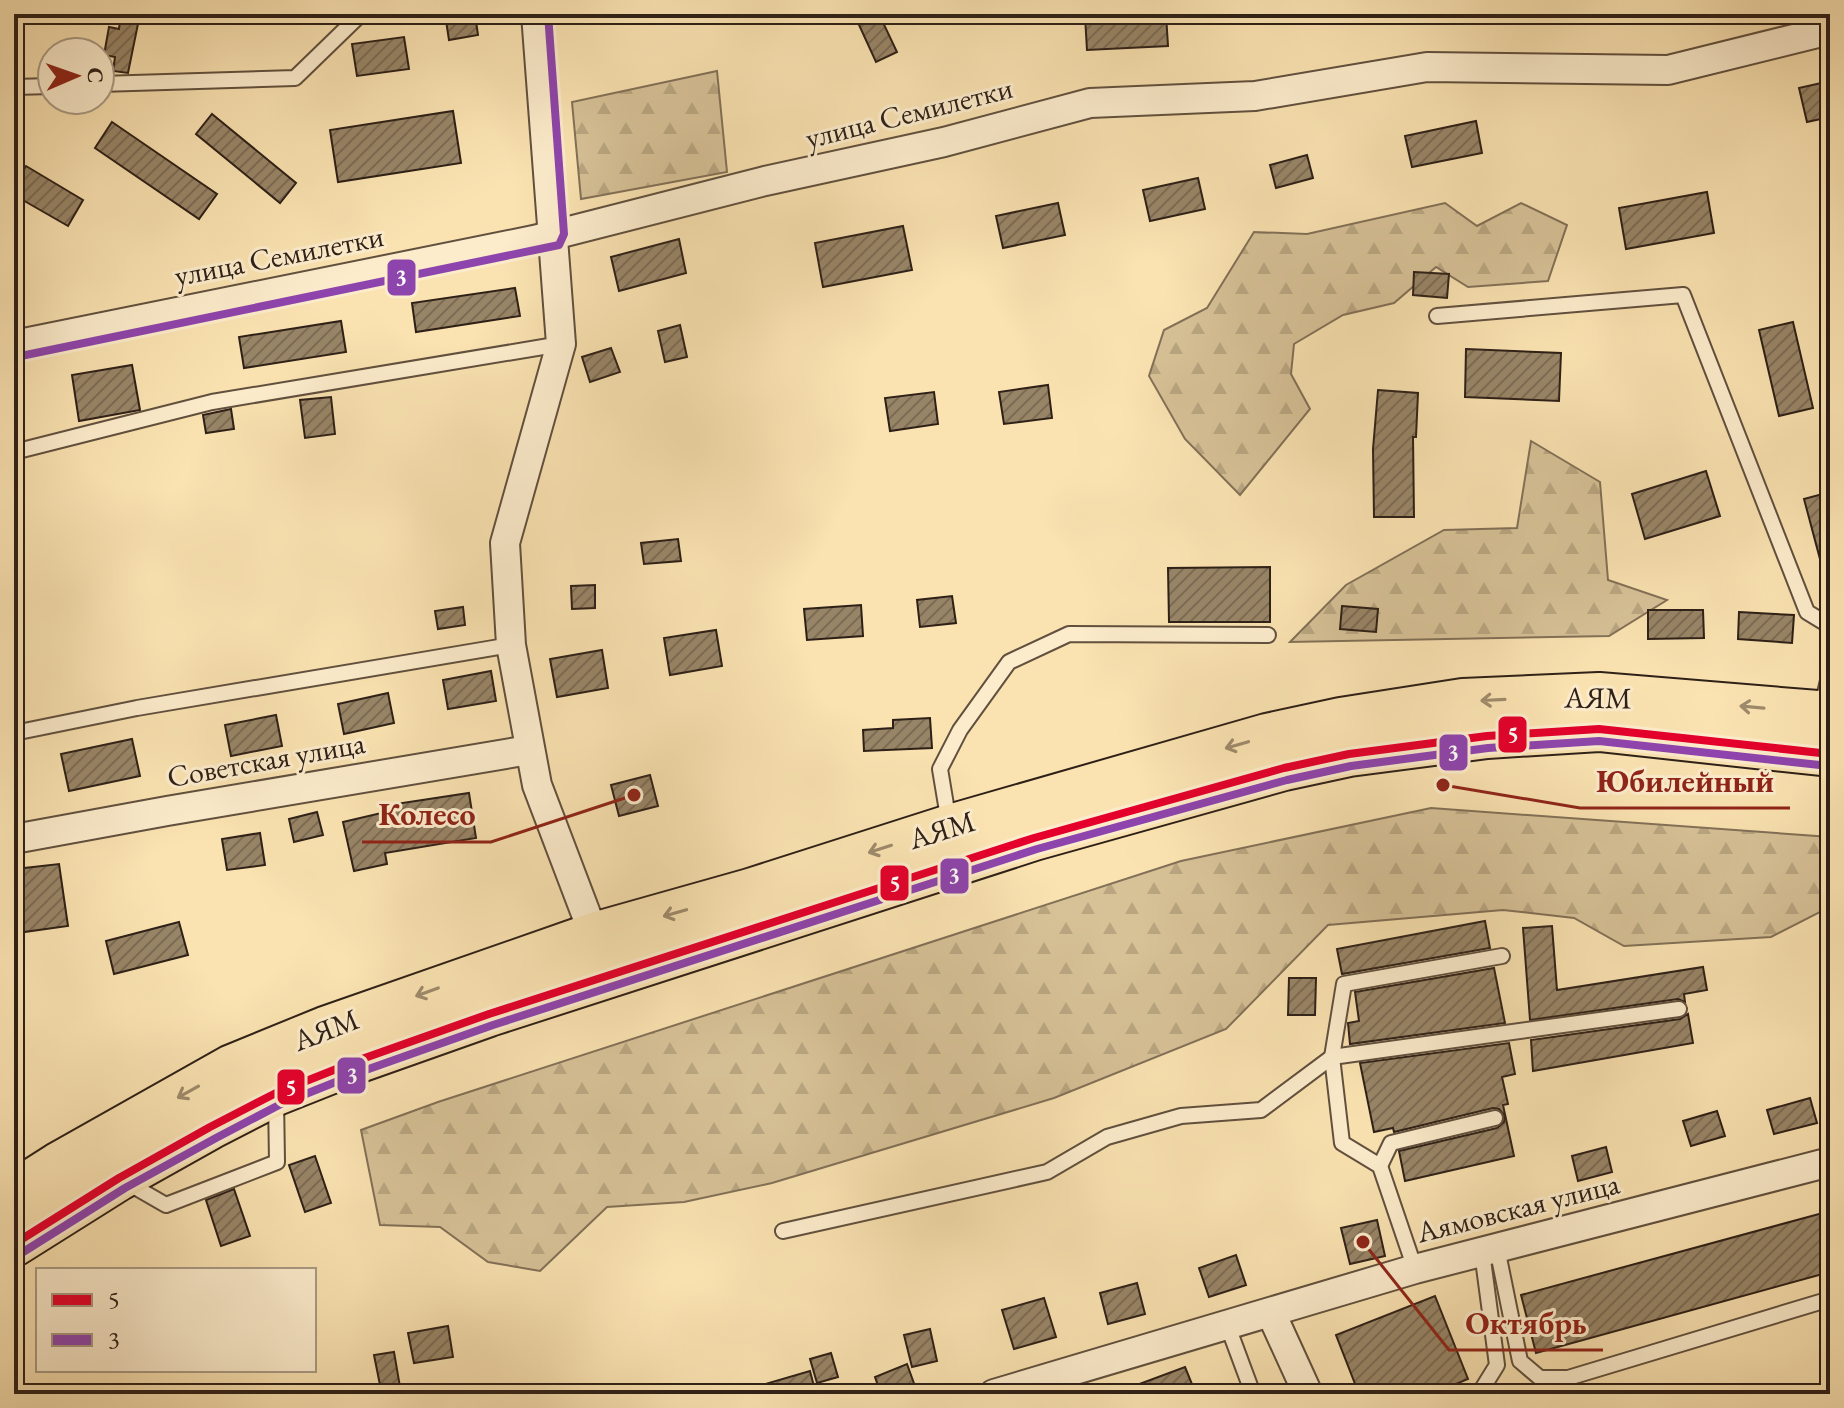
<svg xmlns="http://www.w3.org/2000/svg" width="1844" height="1408" viewBox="0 0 1844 1408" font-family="'EB Garamond',serif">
  <defs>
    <pattern id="forest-firs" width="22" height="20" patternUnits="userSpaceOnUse" patternTransform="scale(2)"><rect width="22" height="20" fill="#d7c197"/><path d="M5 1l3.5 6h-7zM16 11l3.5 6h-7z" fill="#b9a681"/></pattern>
    <pattern id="building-hatch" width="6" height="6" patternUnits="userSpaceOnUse" patternTransform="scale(2)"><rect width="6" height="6" fill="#988567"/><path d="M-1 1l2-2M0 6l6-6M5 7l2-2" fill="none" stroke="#7c6c54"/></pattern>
  </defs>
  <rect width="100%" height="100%" fill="#fae2b1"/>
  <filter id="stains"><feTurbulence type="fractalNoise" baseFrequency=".0025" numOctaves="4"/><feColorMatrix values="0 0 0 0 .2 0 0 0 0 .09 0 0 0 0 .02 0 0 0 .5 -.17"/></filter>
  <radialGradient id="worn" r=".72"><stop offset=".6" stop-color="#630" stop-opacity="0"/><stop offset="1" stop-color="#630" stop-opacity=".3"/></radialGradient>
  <!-- forest -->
  <g fill="url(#forest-firs)" stroke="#827057" stroke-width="2">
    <path d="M717,71L727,172L581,199L572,102Z"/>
    <path d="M1445,203L1477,226L1521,203L1567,225L1548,281L1468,287L1436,267L1394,303L1343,315L1294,344L1291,374L1310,409L1240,495L1185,439L1149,376L1164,330L1207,308L1254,232L1307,234Z"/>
    <path d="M1531,441L1600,482L1608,580L1667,600L1609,636L1290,642L1346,585L1444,530L1517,528Z"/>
    <path d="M1431,808L1830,837V907L1771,937L1624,946L1574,918L1503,910L1328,925L1226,1029L1054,1098L772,1183L684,1202L607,1207L540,1271L488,1262L440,1227L380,1225L361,1130L438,1102L1181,861Z"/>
  </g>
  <!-- building -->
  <g fill="url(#building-hatch)" stroke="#2e2017" stroke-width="2">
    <path d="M121,14H140L128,73L113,71L115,57L104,55L109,27L119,29Z"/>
    <path d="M445,14H475L478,35L449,40Z"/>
    <path d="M854,14H879L897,52L876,62Z"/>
    <path d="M1166,14L1168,46L1087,50L1085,16Z"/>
    <path d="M404,37L409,69L357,76L352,44Z"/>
    <path d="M1830,81V117L1807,122L1799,88Z"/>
    <path d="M453,111L461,163L338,182L330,130Z"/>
    <path d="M212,114L296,183L280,203L196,134Z"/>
    <path d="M1476,121L1482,153L1412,167L1405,136Z"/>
    <path d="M112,122L217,194L199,219L95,148Z"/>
    <path d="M1307,155L1313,178L1276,188L1270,165Z"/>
    <path d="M26,166L83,200L68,226L14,195V186Z"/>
    <path d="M1198,178L1205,209L1150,221L1143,190Z"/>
    <path d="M1707,192L1714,233L1626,249L1619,208Z"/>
    <path d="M1058,203L1065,235L1003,248L996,216Z"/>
    <path d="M903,226L912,270L823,287L815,243Z"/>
    <path d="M679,239L686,273L619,291L611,257Z"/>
    <path d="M1414,272L1449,274L1447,298L1413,295Z"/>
    <path d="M515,288L520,316L416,332L412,303Z"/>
    <path d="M341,321L346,352L244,368L239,337Z"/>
    <path d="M1793,322L1813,408L1779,416L1759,330Z"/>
    <path d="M680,325L687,357L665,362L658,331Z"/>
    <path d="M611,348L620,372L590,382L582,357Z"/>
    <path d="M1466,349L1561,353L1559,401L1465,397Z"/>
    <path d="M132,365L140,410L79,421L72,375Z"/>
    <path d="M1048,385L1052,418L1004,424L999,392Z"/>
    <path d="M1378,390L1418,393L1416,437H1413L1414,517H1374L1373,449Z"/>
    <path d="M934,392L938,424L890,431L885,398Z"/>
    <path d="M331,397L335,434L305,438L300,400Z"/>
    <path d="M231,409L234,429L206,433L203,415Z"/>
    <path d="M1706,471L1720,516L1645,539L1632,494Z"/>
    <path d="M1830,492V573L1824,574L1804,499Z"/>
    <path d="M678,539L681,561L644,564L641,543Z"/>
    <path d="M1270,567V622H1169L1168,568Z"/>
    <path d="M595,585V608L572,609L571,586Z"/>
    <path d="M952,596L956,623L920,627L917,600Z"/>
    <path d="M861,605L863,636L807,640L804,609Z"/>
    <path d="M1342,606L1378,609L1376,632L1340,629Z"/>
    <path d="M463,607L465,625L438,629L435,611Z"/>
    <path d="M1648,610H1703L1704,638L1648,639Z"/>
    <path d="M1739,612L1794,615L1792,643L1738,639Z"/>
    <path d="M716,630L722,666L670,675L664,638Z"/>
    <path d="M602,650L608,688L557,697L550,659Z"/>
    <path d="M491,671L496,701L448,709L443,680Z"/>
    <path d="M388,693L394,723L344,734L338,704Z"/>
    <path d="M276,715L282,746L231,756L225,725Z"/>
    <path d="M930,718L932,748L864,751L863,730L893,728V720Z"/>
    <path d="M132,739L140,776L69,791L61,754Z"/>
    <path d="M650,775L658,806L619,816L611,785Z"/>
    <path d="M469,793L476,838L385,853L387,864L354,871L343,822L390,811L389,805Z"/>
    <path d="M317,812L323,835L294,842L289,819Z"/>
    <path d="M260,833L265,865L227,870L222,839Z"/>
    <path d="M59,864L68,926L24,932L16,869Z"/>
    <path d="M1485,921L1490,948L1342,974L1337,949Z"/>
    <path d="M179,922L188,955L114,974L106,941Z"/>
    <path d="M1552,926L1557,990L1703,967L1707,990L1684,994L1685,1002L1678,999L1530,1020L1523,928Z"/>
    <path d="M1494,968L1505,1023L1350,1044L1348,1023L1359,1021L1355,992Z"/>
    <path d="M1289,978H1316L1315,1015H1288Z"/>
    <path d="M1688,1014L1693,1043L1533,1071L1531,1040L1680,1019Z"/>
    <path d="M1509,1043L1515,1074L1502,1077L1508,1104L1503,1105L1514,1156L1405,1181L1399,1151L1497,1128L1504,1122V1115L1499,1109L1493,1108L1394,1132L1393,1128L1374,1132L1360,1063Z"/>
    <path d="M1810,1098L1817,1123L1774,1134L1767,1110Z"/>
    <path d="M1717,1111L1725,1136L1691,1146L1683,1121Z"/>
    <path d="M1606,1147L1612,1172L1578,1181L1572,1156Z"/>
    <path d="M315,1156L331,1203L305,1212L289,1165Z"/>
    <path d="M234,1189L250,1236L221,1246L206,1200Z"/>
    <path d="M1830,1211V1272L1536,1353L1521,1295Z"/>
    <path d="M1377,1220L1385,1256L1350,1264L1341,1228Z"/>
    <path d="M1236,1255L1246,1285L1209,1297L1199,1268Z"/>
    <path d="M1137,1283L1145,1314L1108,1324L1100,1293Z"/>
    <path d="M1435,1296L1468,1379L1432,1394H1359L1336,1335Z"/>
    <path d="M1044,1298L1056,1337L1014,1349L1002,1310Z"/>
    <path d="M448,1326L453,1357L414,1363L408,1333Z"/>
    <path d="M930,1329L937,1361L912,1367L904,1335Z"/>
    <path d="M394,1352L400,1387L381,1390L374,1355Z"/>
    <path d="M831,1353L838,1377L817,1383L810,1359Z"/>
    <path d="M907,1364L916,1389L904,1394H881L875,1377Z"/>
    <path d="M1185,1367L1196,1394H1118V1392Z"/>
    <path d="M810,1371L816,1394H749L748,1389Z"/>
  </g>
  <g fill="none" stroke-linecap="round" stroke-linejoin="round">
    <!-- lane casing -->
    <g stroke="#61503e" stroke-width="18">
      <g id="lane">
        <path d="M100,84L295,78L361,14"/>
        <path d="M14,87L52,86"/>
        <path d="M1437,316L1683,295L1807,612L1830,626"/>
        <path d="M14,452L212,402L561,344"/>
        <path d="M1821,710L1830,672"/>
        <path d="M14,733L137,708L511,645"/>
        <path d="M949,823L940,769L960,730L1009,662L1069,634L1268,635"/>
        <path d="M1380,1166L1391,1143L1495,1118"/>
        <path d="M126,1182L166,1205L277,1162L276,1099"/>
        <path d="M783,1231L1047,1172L1107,1137L1181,1116L1261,1110L1332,1057L1679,1009"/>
        <path d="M1497,1248L1520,1361L1540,1378H1568L1830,1299"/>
        <path d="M1415,1269L1380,1166L1342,1143L1332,1057L1344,984L1502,956"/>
        <path d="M1227,1324L1253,1394"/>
        <path d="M1067,1374L1072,1394"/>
        <path d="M1479,1394L1497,1365L1482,1252"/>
      </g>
    </g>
    <!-- street casing -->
    <g stroke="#61503e" stroke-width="32">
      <g id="street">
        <path d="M536,14L561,344L505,543L511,645L537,785L594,935"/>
        <path d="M14,345L534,240L765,181L944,142L1090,103L1255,96L1427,67L1668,70L1830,30"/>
        <path d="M14,839L167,811L529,750"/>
        <path d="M1271,1313L1308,1394"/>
        <path d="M994,1394L1415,1269L1830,1162"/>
      </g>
    </g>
    <!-- highway casing -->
    <g stroke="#2e2017" stroke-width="48">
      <g id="highway">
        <path d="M14,1193L58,1165L232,1067L325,1029L594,935L750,891L950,827L1267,736L1341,720L1463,701L1599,695L1830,714"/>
        <path d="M14,1244L119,1178L210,1127L276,1093L359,1060L489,1014L1034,838L1284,768L1349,754L1487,736L1599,729L1830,754"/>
      </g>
    </g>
    <!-- lane -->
    <use href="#lane" stroke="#fceccc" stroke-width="14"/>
    <!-- street -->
    <use href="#street" stroke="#fceccc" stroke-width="28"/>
    <!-- highway -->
    <use href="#highway" stroke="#fae2b1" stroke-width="44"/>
    <!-- bus-1 casing -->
    <g stroke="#fceccc" stroke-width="14">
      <path id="bus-1" d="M14,1244L119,1178L210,1127L276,1093L359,1060L489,1014L1034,838L1284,768L1349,754L1487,736L1599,729L1830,754"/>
    </g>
    <!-- bus-2 casing -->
    <g stroke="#fceccc" stroke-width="14">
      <g id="bus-2">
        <path d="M16,357L559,245L564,234L548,14"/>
        <path d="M20,1254L125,1188L216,1138L281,1104L363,1071L493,1025L1037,849L1287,780L1351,766L1488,748L1599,741L1829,766"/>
      </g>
    </g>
    <!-- bus-1 -->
    <use href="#bus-1" stroke="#e4002b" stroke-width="8"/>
    <!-- bus-2 -->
    <use href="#bus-2" stroke="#8e44ad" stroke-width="8"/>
  </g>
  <!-- one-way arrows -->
  <defs><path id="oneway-shaft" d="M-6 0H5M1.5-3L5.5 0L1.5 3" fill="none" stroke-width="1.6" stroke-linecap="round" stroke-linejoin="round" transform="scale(2)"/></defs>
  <g stroke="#9e8b6c">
    <use href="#oneway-shaft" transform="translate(1493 700) rotate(177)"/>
    <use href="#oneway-shaft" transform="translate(1752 707) rotate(-175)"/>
    <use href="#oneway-shaft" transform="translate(1237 745) rotate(164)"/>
    <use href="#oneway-shaft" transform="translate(880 849) rotate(162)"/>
    <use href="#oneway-shaft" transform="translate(675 913) rotate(164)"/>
    <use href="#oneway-shaft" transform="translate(427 992) rotate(160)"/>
    <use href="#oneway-shaft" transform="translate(188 1092) rotate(151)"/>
  </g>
  <g text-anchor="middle" stroke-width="6" stroke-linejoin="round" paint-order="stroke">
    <!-- street labels -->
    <g font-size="30" fill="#2e2017" stroke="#fceccc">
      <text transform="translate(909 113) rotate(-14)" y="10">улица Семилетки</text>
      <text transform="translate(279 256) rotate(-11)" y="10">улица Семилетки</text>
      <text transform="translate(1598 698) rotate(1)" y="10">АЯМ</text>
      <text transform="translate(266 760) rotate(-10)" y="10">Советская улица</text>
      <text transform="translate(942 830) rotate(-17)" y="10">АЯМ</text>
      <text transform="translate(326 1030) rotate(-21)" y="10">АЯМ</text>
      <text transform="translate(1518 1208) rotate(-14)" y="10">Аямовская улица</text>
    </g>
  </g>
  <!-- callouts -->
  <path fill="none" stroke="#8f2418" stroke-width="3" d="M1443 785L1580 808H1790M634 795L491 842H362M1363 1242L1449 1350H1603"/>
  <g fill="#8f2418" stroke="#fceccc" stroke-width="3">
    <circle cx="1443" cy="785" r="8"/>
    <circle cx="634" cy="795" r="8"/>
    <circle cx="1363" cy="1242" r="8"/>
  </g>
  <g font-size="32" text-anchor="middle" font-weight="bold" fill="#8f2418" stroke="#fceccc" stroke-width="6" stroke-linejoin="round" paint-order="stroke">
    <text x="1685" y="792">Юбилейный</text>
    <text x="427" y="825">Колесо</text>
    <text x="1526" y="1334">Октябрь</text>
  </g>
  <g stroke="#fceccc" stroke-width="3">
    <rect x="386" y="258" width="31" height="39" rx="8" fill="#8e44ad"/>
    <rect x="1497" y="715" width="31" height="39" rx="8" fill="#e4002b"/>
    <rect x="1438" y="733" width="31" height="39" rx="8" fill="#8e44ad"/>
    <rect x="939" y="857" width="31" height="38" rx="8" fill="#8e44ad"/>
    <rect x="879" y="864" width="31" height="38" rx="8" fill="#e4002b"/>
    <rect x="336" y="1056" width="31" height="39" rx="8" fill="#8e44ad"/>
    <rect x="276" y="1068" width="30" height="38" rx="8" fill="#e4002b"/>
  </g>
  <g font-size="22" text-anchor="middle" font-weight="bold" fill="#fff">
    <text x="401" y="285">3</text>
    <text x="1513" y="742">5</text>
    <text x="1453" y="760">3</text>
    <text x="954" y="883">3</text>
    <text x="895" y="891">5</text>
    <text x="352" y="1083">3</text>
    <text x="291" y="1095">5</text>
  </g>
  <!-- margin -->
  <rect width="1844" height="1408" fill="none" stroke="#fae2b1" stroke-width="48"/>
  <rect x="16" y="16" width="1812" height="1376" fill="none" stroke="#2e2017" stroke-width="4"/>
  <rect x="24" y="24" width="1796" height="1360" fill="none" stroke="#2e2017" stroke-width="2"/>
  <!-- legend -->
  <rect x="36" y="1268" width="280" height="104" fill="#fceccc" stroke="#aa9a84" stroke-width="2"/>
  <rect x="52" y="1294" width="40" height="12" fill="#e4002b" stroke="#aa9a84" stroke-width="2"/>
  <text x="108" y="1308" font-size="24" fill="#2e2017">5</text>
  <rect x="52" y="1334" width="40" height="12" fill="#8e44ad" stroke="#aa9a84" stroke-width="2"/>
  <text x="108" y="1348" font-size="24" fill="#2e2017">3</text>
  <!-- north arrow -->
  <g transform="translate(76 76) rotate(88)"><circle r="38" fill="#fceccc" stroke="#aa9a84" stroke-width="2"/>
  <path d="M0-6L14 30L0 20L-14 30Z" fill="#8f2418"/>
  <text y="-12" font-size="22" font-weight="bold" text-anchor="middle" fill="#2e2017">С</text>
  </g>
  <rect width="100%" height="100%" filter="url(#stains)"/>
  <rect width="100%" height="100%" fill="url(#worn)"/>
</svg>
